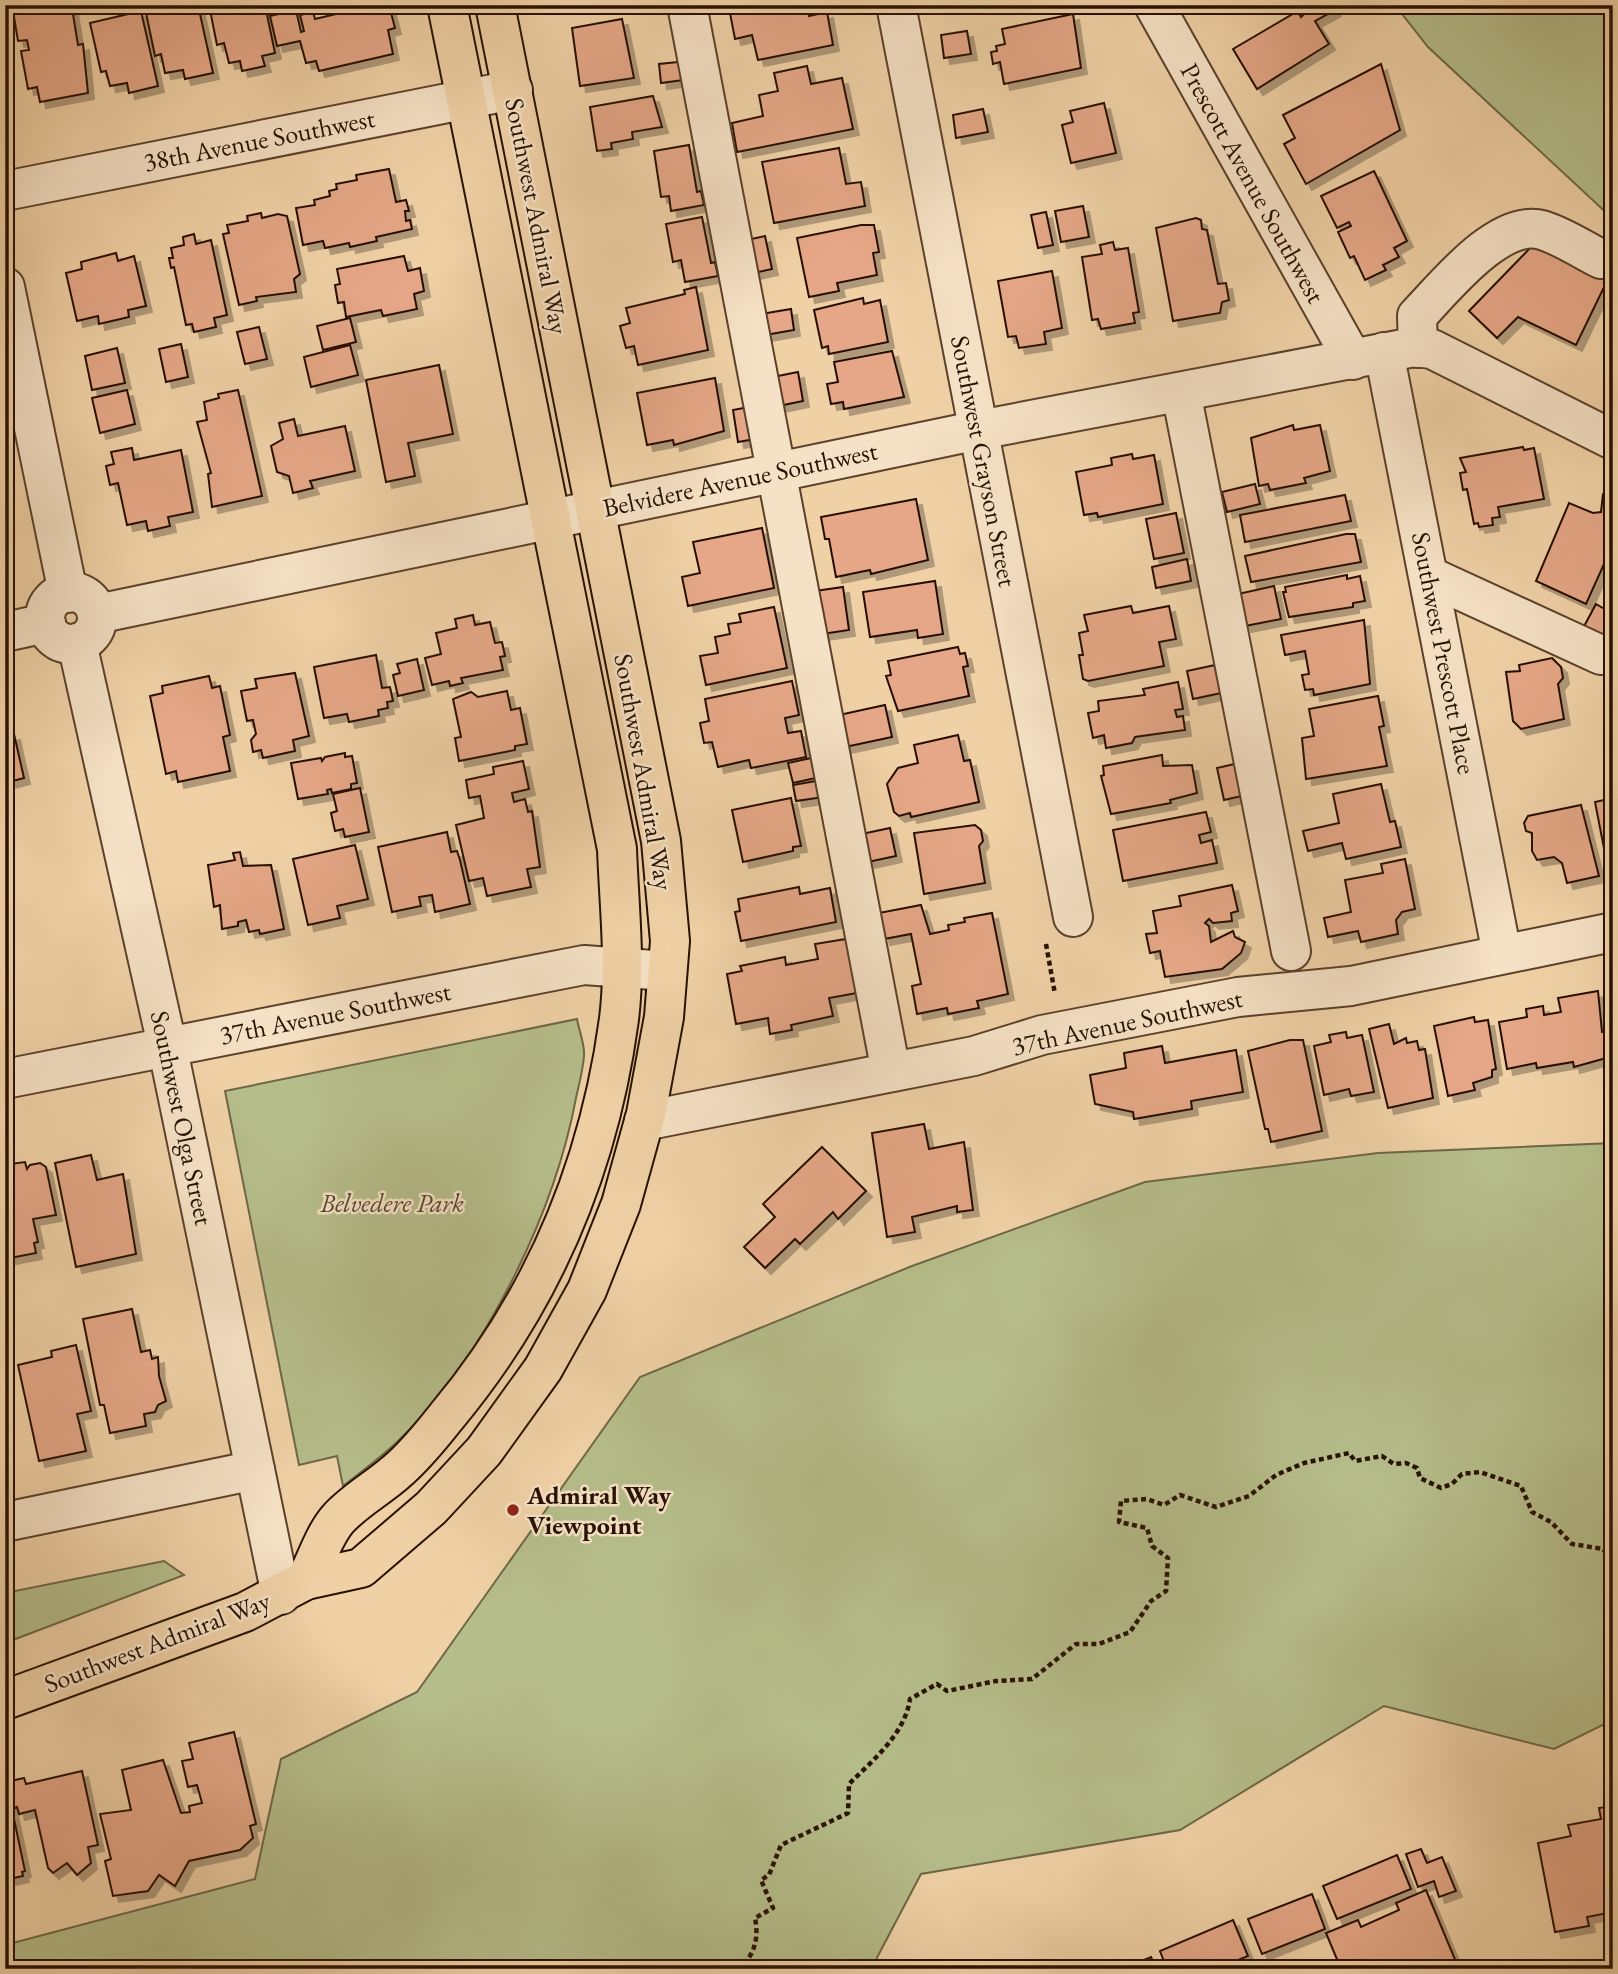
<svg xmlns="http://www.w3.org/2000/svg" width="1618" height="1974" viewBox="0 0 1618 1974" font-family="'EB Garamond',serif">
  <defs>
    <filter id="shadow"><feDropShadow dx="6" dy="6" stdDeviation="0" flood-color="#0004"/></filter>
  </defs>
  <rect width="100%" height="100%" fill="#f0d1a6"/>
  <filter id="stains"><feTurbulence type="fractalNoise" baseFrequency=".00286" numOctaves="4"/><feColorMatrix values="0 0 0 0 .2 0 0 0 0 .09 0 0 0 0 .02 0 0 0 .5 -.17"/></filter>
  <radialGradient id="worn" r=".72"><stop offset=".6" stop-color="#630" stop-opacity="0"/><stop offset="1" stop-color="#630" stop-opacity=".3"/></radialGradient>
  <!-- green -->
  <g fill="#b5bd8a" stroke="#6e6746" stroke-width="2">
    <path d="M1395,5H1613V219L1428,47Z"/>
    <path d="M577,1019C579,1031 585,1044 584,1056C583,1070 579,1084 576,1098C554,1215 484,1359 397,1442C380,1458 361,1472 343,1486L337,1456L299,1465L225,1091Z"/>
    <path d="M1613,1143V1720L1554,1749L1384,1706L1180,1830L921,1874L871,1969H5V1945L255,1879L281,1759L417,1692L640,1377L912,1266L1145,1182L1378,1153Z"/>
    <path d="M164,1561L184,1575L5,1643V1593Z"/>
  </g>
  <!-- building -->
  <g fill="#e5a787" stroke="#281102" stroke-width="2" filter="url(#shadow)">
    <path d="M12,5L72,8L78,45L83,44L88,93L40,102L37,87L28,89L21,51L29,50L27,40L18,41Z"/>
    <path d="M181,5H198L213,73L185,79L183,70L165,73L161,54L155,56L146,13Z"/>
    <path d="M209,5H265L275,53L262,56L265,66L242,71L240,61L229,63L224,43L217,45Z"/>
    <path d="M352,5H389L395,28L388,30L393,54L319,71L316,61L306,63L300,41L277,46L270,16L296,10L301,32L304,31L300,15L313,12L315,19L353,10Z"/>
    <path d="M769,5H807L809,16L827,12L833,45L758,60L752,35L735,39L730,13Z"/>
    <path d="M1314,5H1332L1335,10L1315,21L1329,44L1257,89L1233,49L1298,11L1301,17Z"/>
    <path d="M141,11L158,86L129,93L127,83L110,86L106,71L101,72L90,23Z"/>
    <path d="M1073,14L1081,68L1004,84L1000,62L993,64L991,52L997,51L996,46L1005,44L1002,29Z"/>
    <path d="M622,19L634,78L580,86L572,28Z"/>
    <path d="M967,31L971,54L944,58L941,35Z"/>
    <path d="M688,61L691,79L661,83L659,64Z"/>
    <path d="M1381,64L1400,130L1306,184L1284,144L1295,138L1283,115Z"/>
    <path d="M807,66L811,84L842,78L853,129L737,152L732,123L763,116L759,95L778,91L774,73Z"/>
    <path d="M653,96L662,127L632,132L633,139L611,143L612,149L597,151L590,107Z"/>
    <path d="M1104,103L1116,153L1071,163L1062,125L1073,122L1070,111Z"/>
    <path d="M983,109L988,132L956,138L953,115Z"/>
    <path d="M689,145L697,192L701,191L704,205L671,211L669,196L661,197L654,151Z"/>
    <path d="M839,148L846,184L861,182L865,206L774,223L762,162Z"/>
    <path d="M389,169L396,202L406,200L409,211H405L406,221L410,220L412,229L376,237L377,241L350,247L349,243L325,248L323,241L303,245L296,208L315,205L314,200L330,196L329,191L337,189L336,184L357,180L356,175Z"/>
    <path d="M1374,171L1407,241L1394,248L1399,257L1383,265L1386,270L1365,280L1354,256L1350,258L1338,232L1351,226L1349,222L1337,228L1321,196Z"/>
    <path d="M1083,206L1089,237L1061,242L1055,211Z"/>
    <path d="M1046,212L1053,245L1038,248L1031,215Z"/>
    <path d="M261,213L262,218L278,214L287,216L300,274L294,279L296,292L256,297L257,301L239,305L223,234L229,233L227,225L248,221L247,216Z"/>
    <path d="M702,217L711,263L715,262L718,276L685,282L681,260L673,262L666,224Z"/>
    <path d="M1196,218L1201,220L1202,229L1207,230L1218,284L1226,283L1229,300L1222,302L1220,313L1173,321L1156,228Z"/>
    <path d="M861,225H874L879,252L873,253L877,275L837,283L839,291L809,297L797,238Z"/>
    <path d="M194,234L196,244L211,240L227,315L214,318L216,327L194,332L192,324L186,325L174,267L171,268L169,258H173L171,248L184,245L183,237Z"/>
    <path d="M765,236L772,269L754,273L747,240Z"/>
    <path d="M1113,242L1115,250L1128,248L1139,312L1133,313L1135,323L1101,329L1098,319L1092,320L1082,257L1102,254L1100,245Z"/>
    <path d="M1534,244L1607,281L1576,345L1518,317L1497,338L1469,311Z"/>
    <path d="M116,253L118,261L134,256L146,306L128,310L129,317L99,324L98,316L77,321L66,273L82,269L81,262Z"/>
    <path d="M404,256L408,271L420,268L424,291L414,294L417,309L383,316L381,310L346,317L344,302L338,303L335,285L340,284L337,269Z"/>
    <path d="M1052,271L1062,328L1044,332L1046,344L1019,348L1016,336L1008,337L998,281Z"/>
    <path d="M696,287L708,350L638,365L634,346L626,348L620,326L630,323L626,308L685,294L684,290Z"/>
    <path d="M863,298L864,304L880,300L888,342L829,354L828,346L822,348L814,310Z"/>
    <path d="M791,309L794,330L765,335L761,314Z"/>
    <path d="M350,318L356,342L323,350L317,326Z"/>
    <path d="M259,327L267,359L245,364L237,332Z"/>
    <path d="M181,344L188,377L166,382L159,349Z"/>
    <path d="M350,345L358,375L311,387L304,357Z"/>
    <path d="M117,348L125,383L92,390L85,356Z"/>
    <path d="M892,351L904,397L844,409L843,402L831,404L827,384L838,382L834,362Z"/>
    <path d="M439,365L453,434L408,443L415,476L386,482L366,380Z"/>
    <path d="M798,372L803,401L774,407L768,378Z"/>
    <path d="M715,378L724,431L674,445L673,440L647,445L637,393Z"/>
    <path d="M1613,384V404L1605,400Z"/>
    <path d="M127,390L135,424L100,433L92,398Z"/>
    <path d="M238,390L262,496L212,507L208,474L211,473L197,422L207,420L204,402L219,398L218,394Z"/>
    <path d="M749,407L755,439L738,442L733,410Z"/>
    <path d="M294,419L298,436L345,426L355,471L310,481L313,488L293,493L289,476L277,472L271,446L283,439L279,423Z"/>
    <path d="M1293,425L1294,430L1320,425L1330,471L1304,478L1306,483L1270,490L1268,484L1259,486L1251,438Z"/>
    <path d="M1523,447L1524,450L1534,448L1544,499L1498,507L1500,517L1492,518L1493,525L1479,527L1478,523L1474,524L1467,489L1463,490L1460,473L1466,472L1460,458Z"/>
    <path d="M132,448L134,460L181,450L193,512L168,517L170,526L148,531L146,521L127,525L118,483L110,485L106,466L114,464L111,452Z"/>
    <path d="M1132,454L1133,459L1154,455L1163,504L1098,517L1097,513L1084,515L1076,472L1112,465L1111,458Z"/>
    <path d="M1255,484L1260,504L1227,512L1222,492Z"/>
    <path d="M1608,493L1613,495V544L1586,604L1536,581L1569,503L1593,513L1601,512L1603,494Z"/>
    <path d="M1345,495L1351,521L1245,542L1240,515Z"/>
    <path d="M916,499L928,560L871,574L870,570L836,577L829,539H825L821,517Z"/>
    <path d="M1176,513L1184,553L1154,559L1146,519Z"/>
    <path d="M762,528L774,588L688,606L682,577L700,573L693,542Z"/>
    <path d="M1346,534H1355L1361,562L1251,582L1245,556Z"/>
    <path d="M1187,559L1191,581L1156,588L1152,567Z"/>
    <path d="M1347,575V579L1360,576L1365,601L1353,603V607L1289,617L1283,592H1286L1285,587Z"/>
    <path d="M935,581L943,634L918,638L917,630L870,637L863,592Z"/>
    <path d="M1274,586L1281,619L1245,626L1238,594Z"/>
    <path d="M843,587L849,630L815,635L808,592Z"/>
    <path d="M1596,604L1613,614V643L1581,632Z"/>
    <path d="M1131,606L1133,613L1169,606L1176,639L1159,642L1164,666L1088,681L1083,679L1079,655H1083L1079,633L1088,631L1084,615Z"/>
    <path d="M774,607L787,668L706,685L700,656L718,653L715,637L730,634L728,624L741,622L739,614Z"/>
    <path d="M473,615L475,625L490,622L495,643L502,642L505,656L500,657L503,670L461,678L463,683L450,686L449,681L432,685L425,658L441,654L436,633L457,628L455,619Z"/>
    <path d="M1364,620L1370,684L1314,695L1313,689L1305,690L1302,675L1309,674L1305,651L1285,655L1281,635Z"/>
    <path d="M958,647L960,654L965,653L968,666L963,667L969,696L898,711L886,676L891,675L888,661Z"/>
    <path d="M376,655L382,688L390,687L393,701L387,702L388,708L378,710L379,716L349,722L347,714L324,718L314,667Z"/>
    <path d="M1552,658L1561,667L1563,678L1558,684L1564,719L1521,729L1513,721L1506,672L1520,671L1519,665Z"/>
    <path d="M417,659L424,690L398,696L393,675L400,673L397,664Z"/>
    <path d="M1220,664L1226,692L1193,699L1187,671Z"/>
    <path d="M295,673L309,736L293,740L295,751L263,758L261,750L253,752L251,740L256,734L253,720L247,721L241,691L257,688L255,679Z"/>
    <path d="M209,676L212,688L220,686L230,735L223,737L230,771L178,782L176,771L166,774L150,696L163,693L162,686Z"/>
    <path d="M792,681L799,715L785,718L788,733L801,731L806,757L751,768L749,760L718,767L712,742L704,743L700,723L709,721L705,699Z"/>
    <path d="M1178,682L1183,709L1175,710L1177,717L1183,716L1185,730L1135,737L1132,743L1106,748L1104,735L1093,738L1088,713L1099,711L1098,701L1145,695L1143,689Z"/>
    <path d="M507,691L511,710L520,708L527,744L515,746V750L459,761L455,738L461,737L453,699L471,692L478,697Z"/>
    <path d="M1378,696L1384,726L1379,727L1387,766L1306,779L1302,738L1314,736L1309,709Z"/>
    <path d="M885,705L892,737L845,747L839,715Z"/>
    <path d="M14,734L24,778L5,783V736Z"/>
    <path d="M958,735L964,761L970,760L979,802L911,817L910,813L899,816L894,812L887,784L898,768L918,763L914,745Z"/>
    <path d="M345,753V757L352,756L357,783L351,784V789L332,793L331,789L327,790L328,794L298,799L291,763L321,758L322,761L325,757Z"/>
    <path d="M1162,755L1163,766L1192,765L1197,793L1170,800L1171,803L1111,814L1101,776L1104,775L1103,766Z"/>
    <path d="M816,757L820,777L793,783L788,763Z"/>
    <path d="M523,761L529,789L512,793L514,802L525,799L528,812L532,811L540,867L527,869L531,887L487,896L483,878L469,881L456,825L484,818L480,796L469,798L466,780L494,774L493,767Z"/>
    <path d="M1239,763L1246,795L1224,800L1217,768Z"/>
    <path d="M822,780L824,797L796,801L793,785Z"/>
    <path d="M1381,784L1390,822L1395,821L1401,847L1346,859L1342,843L1308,851L1303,831L1339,823L1333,794Z"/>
    <path d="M360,788L369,832L345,837L343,829L335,831L331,813L337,811L333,794Z"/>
    <path d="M791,798L801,846L793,847V851L743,862L732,810Z"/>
    <path d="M1613,798V873L1609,874L1595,802Z"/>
    <path d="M1581,805L1599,876L1567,883L1562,863L1554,857L1537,860L1532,851V833L1526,831L1524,823L1528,816Z"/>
    <path d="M1206,812L1211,832L1199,835L1201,843L1212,840L1217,863L1123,881L1113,830Z"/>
    <path d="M975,825L981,830L983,841L979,846L985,883L924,894L914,833Z"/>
    <path d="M890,828L896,856L863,863L857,835Z"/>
    <path d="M447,832L451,852L457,851L460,860L470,904L435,912L432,895L419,897L421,906L392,912L378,847Z"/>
    <path d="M355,845L368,899L337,906L340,918L308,925L293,859Z"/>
    <path d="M240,852L243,866L271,865L284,929L260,934L259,930L249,932L246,920L238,922V926L222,929L220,905L214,907L208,865L235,860L233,853Z"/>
    <path d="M1405,859L1415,909L1402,912L1396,920L1398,934L1361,942L1358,931L1328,937L1324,918L1351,912L1345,880L1383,873L1381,864Z"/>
    <path d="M1232,885L1238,911L1231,913L1232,921L1213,923L1209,919L1205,923L1209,926L1211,942L1233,931L1235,937L1245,942L1241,953L1222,969L1165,977L1160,951L1150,953L1146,934L1157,933L1153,911L1181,906L1179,896Z"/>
    <path d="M799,887L800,894L830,888L836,922L741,941L735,912L740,911L738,899Z"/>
    <path d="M921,905L930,934L949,930L948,925L965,922L964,918L992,913L1008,994L977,1001L979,1008L948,1014L947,1008L917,1014L912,986L921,984L911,934L884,939L879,913Z"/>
    <path d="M846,939L857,993L829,998L833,1016L791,1025L792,1030L770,1034L768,1018L736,1024L727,974L742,971L740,966L785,957L786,965L818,959L815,944Z"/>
    <path d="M1598,991L1602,1032L1605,1031L1610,1057L1574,1067L1573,1062L1537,1068L1536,1063L1507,1069L1499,1022L1527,1017L1526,1009L1543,1006L1544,1015L1561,1012L1558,998Z"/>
    <path d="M1474,1017L1475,1022L1488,1020L1496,1069L1492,1070V1077L1473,1083L1475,1090L1448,1096L1434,1026Z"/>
    <path d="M1389,1024L1394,1044L1406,1038L1407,1043L1417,1041L1419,1050L1425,1049L1433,1098L1388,1108L1369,1029Z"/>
    <path d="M1346,1032L1347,1038L1362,1035L1374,1092L1351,1096L1349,1089L1324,1095L1314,1046L1331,1042L1329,1035Z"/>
    <path d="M1290,1040H1303L1322,1131L1271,1142L1268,1129H1265L1248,1051Z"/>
    <path d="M1162,1046L1165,1063L1236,1050L1243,1092L1191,1101L1192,1109L1134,1119L1133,1112L1095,1104L1090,1075L1126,1068L1124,1053Z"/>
    <path d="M924,1124L929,1149L964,1142L973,1210L957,1212V1206L912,1217L915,1232L887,1237L872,1133Z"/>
    <path d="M822,1147L866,1191L838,1219L833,1212L800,1244L795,1239L765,1268L744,1247L775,1217L763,1204Z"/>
    <path d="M91,1155L97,1180L123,1174L136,1254L76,1267L55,1163Z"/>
    <path d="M25,1162L27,1169L30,1165L40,1163L46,1167L56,1215L33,1219L38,1242L34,1243L36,1253L5,1259V1173L12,1172L10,1164Z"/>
    <path d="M132,1309L141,1352L150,1350L152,1359L158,1357L159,1376L166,1401L158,1405L155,1412L144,1414L146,1426L110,1433L104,1405H100L83,1319Z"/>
    <path d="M76,1345L91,1411L77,1414L86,1451L39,1461L18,1365L52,1357L51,1351Z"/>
    <path d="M234,1732L256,1824L250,1826L253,1838L240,1850L189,1861L175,1886L159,1875L148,1891L113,1896L105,1861L111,1859L100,1814L131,1810L122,1770L163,1760L181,1813L190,1812L189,1806L202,1803L197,1785L188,1787L182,1761L193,1759L189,1743Z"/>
    <path d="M82,1771L98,1845L88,1847L91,1863L77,1875L67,1863L53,1873L48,1868L35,1810L19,1814L17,1807L13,1809L6,1782L24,1778L26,1784Z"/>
    <path d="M10,1800L25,1871L22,1872L23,1876L5,1880V1801Z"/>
    <path d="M1613,1806V1912L1587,1917L1589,1926L1555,1932L1538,1843L1571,1836L1568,1825L1601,1819L1599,1808Z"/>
    <path d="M1421,1849L1427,1863L1442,1857L1456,1891L1439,1897L1434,1881L1418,1887L1406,1854Z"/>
    <path d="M1397,1855L1411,1889L1337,1919L1323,1886Z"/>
    <path d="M1426,1890L1459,1969H1341L1326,1933L1358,1920L1361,1927L1399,1910L1396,1903Z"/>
    <path d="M1312,1894L1325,1929L1262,1954L1248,1919Z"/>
    <path d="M1233,1920L1248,1956L1216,1969H1167L1160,1951Z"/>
    <path d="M1151,1957L1156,1969H1122Z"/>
    <path d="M1263,1960L1267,1969H1241Z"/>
  </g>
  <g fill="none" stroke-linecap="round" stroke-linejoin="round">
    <!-- minor casing -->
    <g stroke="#5a412b" stroke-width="42">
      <g id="minor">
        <path d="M687,5L891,1072"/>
        <path d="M896,5L1073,917"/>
        <path d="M1154,5L1353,360"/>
        <path d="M5,191L513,90"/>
        <path d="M5,287L68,593"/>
        <path d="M1418,348L1417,316C1444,288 1499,218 1542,230C1562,236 1583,250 1601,259"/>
        <path d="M1384,352L1502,954"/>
        <path d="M1181,392L1291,951"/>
        <path d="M1429,576L1601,655"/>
        <circle cx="71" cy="618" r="26"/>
        <path d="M97,614L979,430L1414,347L1432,349L1613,440"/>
        <path d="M5,632L46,623"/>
        <path d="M77,643L167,1045L281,1595"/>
        <path d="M5,1079L584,965L667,971"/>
        <path d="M644,1121L974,1056L1042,1035L1238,997L1351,986L1613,932"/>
        <path d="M5,1522L255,1470"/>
      </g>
    </g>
    <!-- major casing -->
    <g stroke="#281102" stroke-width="42">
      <g id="major">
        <path d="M306,1580C316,1561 324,1535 338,1519C354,1501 378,1488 396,1472C414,1457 431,1436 446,1417C542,1302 599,1168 619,1019C626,963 619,905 617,849L447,5"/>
        <path d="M5,1700L245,1612L306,1580L361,1568L431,1508L484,1451L543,1369L587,1290L621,1204L646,1114L664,1017L670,941L661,841L495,5"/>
      </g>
    </g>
    <!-- path -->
    <g stroke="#281102" stroke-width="4.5" stroke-dasharray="5 3.5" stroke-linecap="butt">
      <path d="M1046,944L1055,994"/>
      <path d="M672,1969L701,1962L719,1969"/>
      <path d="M737,1969C755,1957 759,1938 755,1918L773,1908L761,1880L769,1875L781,1845L848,1813L849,1784C873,1760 905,1734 910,1699L937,1684L947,1691L996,1681L1032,1679L1076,1644H1099L1130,1632L1151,1601L1166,1591L1168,1558L1152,1546L1147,1528L1119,1522L1121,1501L1147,1499L1164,1505L1180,1495L1216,1507L1249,1496L1276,1475L1304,1463L1349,1453L1355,1461L1382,1456L1394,1464L1406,1463L1417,1468L1420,1478L1441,1488L1452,1484L1462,1474L1480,1472L1521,1486L1532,1512L1551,1522L1572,1544L1603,1549L1613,1564"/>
    </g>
    <!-- minor -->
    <use href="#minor" stroke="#f5e1c5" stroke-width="38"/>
    <!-- major -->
    <use href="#major" stroke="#f0d1a6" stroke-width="38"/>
  </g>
  <!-- markers -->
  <circle fill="#8f2418" stroke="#f5e1c5" stroke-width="2.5" cx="513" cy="1510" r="7"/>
  <g text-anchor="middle" stroke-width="5" stroke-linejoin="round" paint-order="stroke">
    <!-- street labels -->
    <g font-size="26" fill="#281102" stroke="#f5e1c5">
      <text transform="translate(259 140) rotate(-11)" y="9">38th Avenue Southwest</text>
      <text transform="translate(1253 183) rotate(61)" y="9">Prescott Avenue Southwest</text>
      <text transform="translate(537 216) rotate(79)" y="9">Southwest Admiral Way</text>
      <text transform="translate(984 461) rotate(79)" y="9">Southwest Grayson Street</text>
      <text transform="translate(740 479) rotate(-12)" y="9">Belvidere Avenue Southwest</text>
      <text transform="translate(1444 653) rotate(79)" y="9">Southwest Prescott Place</text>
      <text transform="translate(644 772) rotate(80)" y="9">Southwest Admiral Way</text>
      <text transform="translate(335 1013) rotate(-11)" y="9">37th Avenue Southwest</text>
      <text transform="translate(1127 1022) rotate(-12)" y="9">37th Avenue Southwest</text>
      <text transform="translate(182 1118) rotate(78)" y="9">Southwest Olga Street</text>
      <text transform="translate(157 1642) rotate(-21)" y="9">Southwest Admiral Way</text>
    </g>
    <!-- park labels -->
    <g font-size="26" font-style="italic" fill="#52452b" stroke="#f5e1c5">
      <text x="392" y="1212">Belvedere Park</text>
    </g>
    <!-- poi labels -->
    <g font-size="26" font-weight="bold" fill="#281102" stroke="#f5e1c5" text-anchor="start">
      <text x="527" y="1504">Admiral Way<tspan x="527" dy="30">Viewpoint</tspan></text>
    </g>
  </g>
  <!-- margin -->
  <rect width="1618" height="1974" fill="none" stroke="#f0d1a6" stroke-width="28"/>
  <rect x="7" y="7" width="1604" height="1960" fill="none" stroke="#281102" stroke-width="3.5"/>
  <rect x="14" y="14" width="1590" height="1946" fill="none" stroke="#281102" stroke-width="2"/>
  <rect width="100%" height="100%" filter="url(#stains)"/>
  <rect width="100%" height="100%" fill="url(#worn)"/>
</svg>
